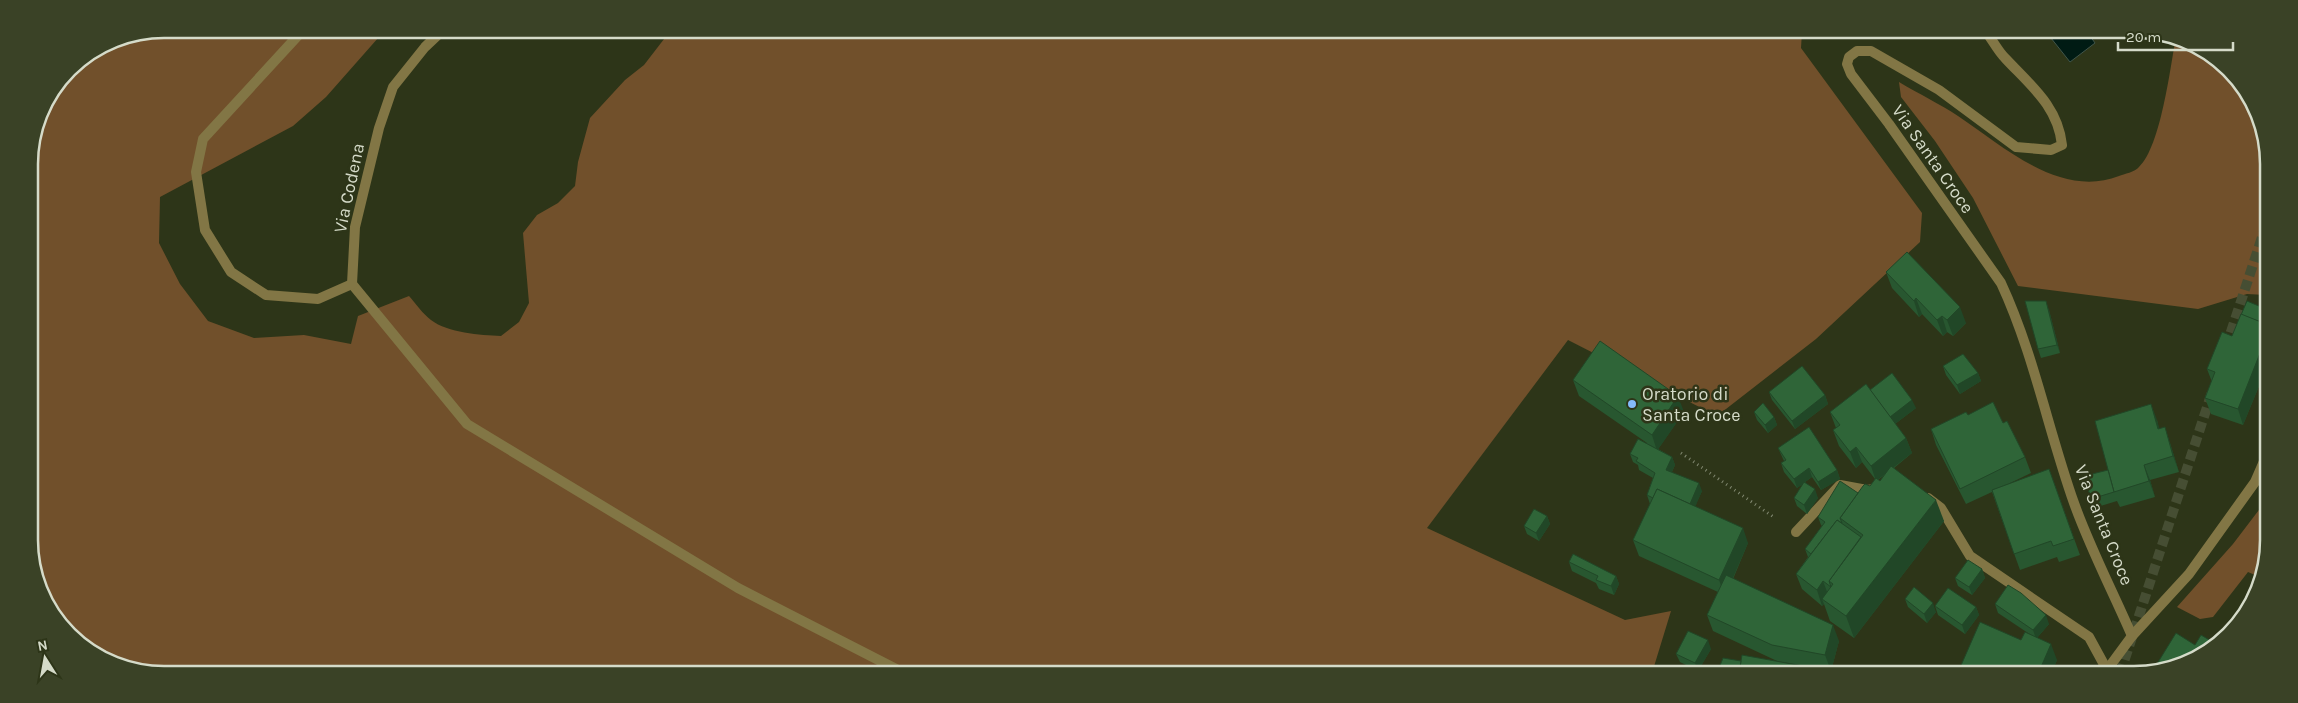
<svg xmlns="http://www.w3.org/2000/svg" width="2298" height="703" viewBox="0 0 2298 703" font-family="Karla,sans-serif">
  <rect width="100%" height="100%" fill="#2d3518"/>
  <!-- green -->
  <g fill="#71502b">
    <path d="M163,29H386L326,97L293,126L160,197L159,243L180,284L208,321L254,338L304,335L351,344L358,316L409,296C416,304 423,314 431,320C448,333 480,335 501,336L519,322L529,303L523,233L537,215L558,203L575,186L578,162L590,118L625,80L644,65L671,30L1802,32L1801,48L1922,213L1920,242L1816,339L1717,416L1568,340L1427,528L1625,620L1671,611L1652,673L129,670L62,629L31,566L29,155L39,111L68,68L112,39Z"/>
    <path d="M2176,37L2230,68L2260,124L2259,129L2267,137L2266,295L2247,294L2198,309L2018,286L1973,198L1935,141L1901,97L1899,82C1919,94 1940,104 1958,116C2003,146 2060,199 2119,176C2124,174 2135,172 2139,167C2161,146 2170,68 2176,37Z"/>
    <path d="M2265,502V574L2262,578L2248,572L2213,617L2200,619L2177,607L2233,544Z"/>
  </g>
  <!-- water -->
  <path fill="#001b14" stroke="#40554a" d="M2047,33H2088L2095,43L2070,62Z"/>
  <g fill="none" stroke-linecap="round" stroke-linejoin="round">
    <!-- secondary-tunnel -->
    <g stroke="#464e33" stroke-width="10" stroke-dasharray="10 5" stroke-linecap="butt">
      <path d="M2226,347L2266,225"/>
      <path d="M2120,674L2212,392"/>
    </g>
    <!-- path -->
    <path stroke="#838a72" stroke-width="3" stroke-dasharray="1 4" stroke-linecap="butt" d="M1681,453L1775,518"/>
    <!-- service -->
    <path stroke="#827645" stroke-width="10" d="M352,284L467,424L738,588L900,671"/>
    <!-- minor -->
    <g stroke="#827645" stroke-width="10">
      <path d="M1987,33C1993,41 1998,51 2005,58C2030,85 2058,106 2062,145L2051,150L2016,147L1939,90L1871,51H1857L1849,57L1847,64L1851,74L1889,124L2001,283C2034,354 2048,430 2074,503C2090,548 2113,592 2132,636"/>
      <path d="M1928,498L1941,508L1970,556L2089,637L2107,670"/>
      <path d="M1796,532L1840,485L1867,490L1874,489"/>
      <path d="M2104,674L2132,636L2189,574L2255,482L2265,459"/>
    </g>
    <!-- tertiary -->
    <path stroke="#827645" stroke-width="10" d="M304,29L203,139L196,172L205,230L231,272L266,295L318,299L352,284L355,227L379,128L393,87L425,47L444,29"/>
  </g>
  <!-- wall -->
  <g fill="#285730" fill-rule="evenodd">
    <path d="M1886,272L1966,323L1953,336L1947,332L1943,336L1922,314L1919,317L1892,288Z"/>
    <path d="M2266,309V369L2243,425L2211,414L2205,398L2212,382L2207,369L2232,336Z"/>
    <path d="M2049,310L2060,353L2041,358L2038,349Z"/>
    <path d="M1943,366L1978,373L1981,381L1960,394L1946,375Z"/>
    <path d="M1573,380L1684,412L1658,449L1672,457L1675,465L1672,472L1702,491L1695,506L1748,543L1733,579L1839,641L1831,671L1777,661L1713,631L1707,615L1718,592L1639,556L1633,540L1650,504L1647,495L1653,478L1639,470L1638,465L1633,462L1630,454L1647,443L1579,396Z"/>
    <path d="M1870,390L1916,408L1895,424L1906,438L1912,453L1894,468L1944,521L1854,638L1830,621L1824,604L1822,606L1802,589L1796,574L1808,557L1805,549L1822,526L1821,525L1818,517L1870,486L1875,479L1862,462L1856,468L1839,446L1833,430L1836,428L1830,412ZM1885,475L1880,481L1878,480L1879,479Z"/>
    <path d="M1769,392L1825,395L1828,404L1795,429L1772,400Z"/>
    <path d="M1754,412L1774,417L1777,425L1768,433L1757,420Z"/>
    <path d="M1968,415L2003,423L2025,457L2031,473L2004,486L2049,469L2080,555L2059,562L2057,557L2020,570L1992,492L1966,504L1936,445L1931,429Z"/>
    <path d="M2157,420L2159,429L2170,443L2179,472L2150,480L2155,497L2120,507L2117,501L2094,508L2091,499L2108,470Z"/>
    <path d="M1778,448L1837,470L1840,479L1821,490L1812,477L1805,482L1818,498L1807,514L1797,506L1794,498L1804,483L1797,488L1784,472L1781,463L1784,461Z"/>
    <path d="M1547,516L1550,524L1539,541L1527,534L1524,526Z"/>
    <path d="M1569,562L1616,576L1619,584L1614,595L1599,589L1596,583L1572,571Z"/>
    <path d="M1982,569L1985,578L1972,595L1958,586L1955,578Z"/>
    <path d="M1905,599L1936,612L1927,623L1908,607Z"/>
    <path d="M1995,604L2049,624L2037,638L2057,660L2051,674H1960L1959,670L2031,635L1998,613Z"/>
    <path d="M1935,606L1976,607L1979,615L1965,634L1938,615Z"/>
    <path d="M1711,649L1698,671L1680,662L1676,654Z"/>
  </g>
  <!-- shaded-wall -->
  <g fill="#214727">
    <path d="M1916,298L1922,314L1919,317L1914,301Z"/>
    <path d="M2046,301L2049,310L2060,353L2057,345Z"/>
    <path d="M1960,307L1966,323L1953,336L1947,320Z"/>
    <path d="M1942,316L1947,332L1943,336L1937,320Z"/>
    <path d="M2266,338V369L2243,425L2238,409Z"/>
    <path d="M1978,373L1981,381L1960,394L1957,385Z"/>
    <path d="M1825,395L1828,404L1795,429L1792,421Z"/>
    <path d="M1678,396L1684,412L1657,451L1652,435Z"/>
    <path d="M1912,400L1916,408L1891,427L1888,418Z"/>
    <path d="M2151,404L2157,420L2164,445L2158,429Z"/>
    <path d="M1774,417L1777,425L1768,433L1765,425Z"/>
    <path d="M2165,427L2170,443L2179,472L2173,456Z"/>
    <path d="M1906,438L1912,453L1876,481L1871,466Z"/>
    <path d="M1856,447L1862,462L1856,468L1850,452Z"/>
    <path d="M1672,457L1675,465L1669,478L1666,470Z"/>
    <path d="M2144,465L2150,480L2155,497L2149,481Z"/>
    <path d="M1809,468L1812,477L1797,488L1794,479Z"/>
    <path d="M1837,470L1840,479L1821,490L1818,482Z"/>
    <path d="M1699,483L1702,491L1691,517L1687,509Z"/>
    <path d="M1815,489L1818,498L1807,514L1804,505Z"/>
    <path d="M1936,500L1944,521L1854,638L1846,616Z"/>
    <path d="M1547,516L1550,524L1539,541L1536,533Z"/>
    <path d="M1743,528L1748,543L1725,596L1719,580Z"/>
    <path d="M1982,569L1985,578L1972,595L1969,587Z"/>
    <path d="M1616,576L1619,584L1614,595L1611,586Z"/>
    <path d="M1823,581L1829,597L1822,599L1824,604L1822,606L1817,590Z"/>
    <path d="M1933,603L1936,612L1927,623L1924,614Z"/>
    <path d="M1976,607L1979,615L1965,634L1962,625Z"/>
    <path d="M2046,615L2049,624L2036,639L2033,630Z"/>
    <path d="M1833,625L1839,641L1831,671L1825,655Z"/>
    <path d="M1708,640L1711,649L1698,671L1695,663Z"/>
    <path d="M2051,644L2057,660L2051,674H2038Z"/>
  </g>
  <!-- building -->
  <g fill="#2f6538" stroke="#214727">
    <path d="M1907,252L1960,307L1947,320L1942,316L1937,320L1916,298L1914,301L1886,272Z"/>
    <path d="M2025,301H2046L2057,345L2038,349Z"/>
    <path d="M2247,301L2266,309V324L2241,315Z"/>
    <path d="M2241,314L2266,324V338L2238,409L2205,398L2215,372L2207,369L2222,332L2232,336Z"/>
    <path d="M1600,341L1678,396L1652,435L1573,380Z"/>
    <path d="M1963,354L1978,373L1957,385L1943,366Z"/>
    <path d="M1802,366L1825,395L1792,421L1769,392Z"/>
    <path d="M1892,373L1912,400L1890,417L1870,390Z"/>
    <path d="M1866,384L1906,438L1871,466L1856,447L1850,452L1833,430L1840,425L1830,412Z"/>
    <path d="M1993,402L2003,423L2007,421L2025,457L1960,489L1931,429L1966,412L1968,415Z"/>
    <path d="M1763,403L1774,417L1765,425L1754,412Z"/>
    <path d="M2151,404L2158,429L2165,427L2173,456L2144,465L2149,481L2114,492L2095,421Z"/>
    <path d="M1809,427L1837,470L1818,482L1809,468L1794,479L1781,463L1786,460L1778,448Z"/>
    <path d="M1638,439L1672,457L1666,470L1699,483L1690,504L1657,489L1653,498L1647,495L1655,473L1636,461L1638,458L1630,454Z"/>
    <path d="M1891,466L1936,500L1846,616L1822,599L1833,584L1829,581L1863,535L1840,518L1863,486L1865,484L1870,486L1876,478L1880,481Z"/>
    <path d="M2049,469L2074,539L2053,546L2051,541L2014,554L1992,490Z"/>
    <path d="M2108,470L2114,492L2091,499L2084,476Z"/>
    <path d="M1840,481L1858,493L1840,518L1842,523L1837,520L1811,554L1805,549L1825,522L1818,517Z"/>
    <path d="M1804,482L1815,489L1804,505L1794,498Z"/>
    <path d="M1657,489L1743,528L1719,580L1633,540Z"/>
    <path d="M1534,509L1547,516L1536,533L1524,526Z"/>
    <path d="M1837,520L1861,537L1829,581L1831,587L1823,581L1817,590L1796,574Z"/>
    <path d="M1573,554L1616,576L1611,586L1596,580L1598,576L1569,562Z"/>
    <path d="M1968,560L1982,569L1969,587L1955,578Z"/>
    <path d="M1726,575L1833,625L1825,655L1772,645L1707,615Z"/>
    <path d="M2008,585L2021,593L2046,615L2033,630L1995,604Z"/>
    <path d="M1914,587L1933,603L1924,614L1905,599Z"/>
    <path d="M1948,588L1976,607L1962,625L1935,606Z"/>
    <path d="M1980,622L2021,640L2025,632L2051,644L2038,674H1966L1959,670Z"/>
    <path d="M1688,631L1708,640L1695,663L1676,654Z"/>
    <path d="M2176,633L2195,645L2201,635L2218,645L2186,664L2152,672Z"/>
    <path d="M1742,655L1842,673H1739Z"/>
    <path d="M1723,658L1741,661L1739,673H1717Z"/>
  </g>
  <!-- markers -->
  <circle fill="#84bcfb" stroke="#2d3518" stroke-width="2" cx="1632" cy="404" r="5"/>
  <g text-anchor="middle" stroke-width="5" stroke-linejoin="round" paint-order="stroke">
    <!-- street labels -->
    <g font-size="18" fill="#d5dbc9" stroke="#2d3518">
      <text transform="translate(1933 159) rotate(55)" y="6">Via Santa Croce</text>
      <text transform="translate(349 188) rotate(-78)" y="6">Via Codena</text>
      <text transform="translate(2104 525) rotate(68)" y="6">Via Santa Croce</text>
    </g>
    <!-- poi labels -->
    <g font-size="18" fill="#d5dbc9" stroke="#2d3518" text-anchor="start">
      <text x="1642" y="400">Oratorio di<tspan x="1642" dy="21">Santa Croce</tspan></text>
    </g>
  </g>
  <!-- crop -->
  <path d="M0 0H2298V703H0ZM164 38H2134A126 126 0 0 1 2260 164V540A126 126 0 0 1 2134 666H164A126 126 0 0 1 38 540V164A126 126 0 0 1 164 38Z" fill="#3a4226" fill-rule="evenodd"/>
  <path fill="none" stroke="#d5dbc9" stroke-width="2.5" d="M164 38H2134A126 126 0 0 1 2260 164V540A126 126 0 0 1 2134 666H164A126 126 0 0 1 38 540V164A126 126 0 0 1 164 38Z"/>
  <!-- north arrow -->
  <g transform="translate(45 658) rotate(349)" stroke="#2d3518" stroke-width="4" paint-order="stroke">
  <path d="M0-4L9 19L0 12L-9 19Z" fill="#d5dbc9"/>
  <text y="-8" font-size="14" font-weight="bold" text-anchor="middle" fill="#d5dbc9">N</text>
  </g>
  <!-- scale -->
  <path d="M2118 42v8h115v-8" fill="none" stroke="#d5dbc9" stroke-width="2.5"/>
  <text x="2126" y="42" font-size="15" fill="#d5dbc9" stroke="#2d3518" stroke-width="4" paint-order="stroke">20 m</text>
</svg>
